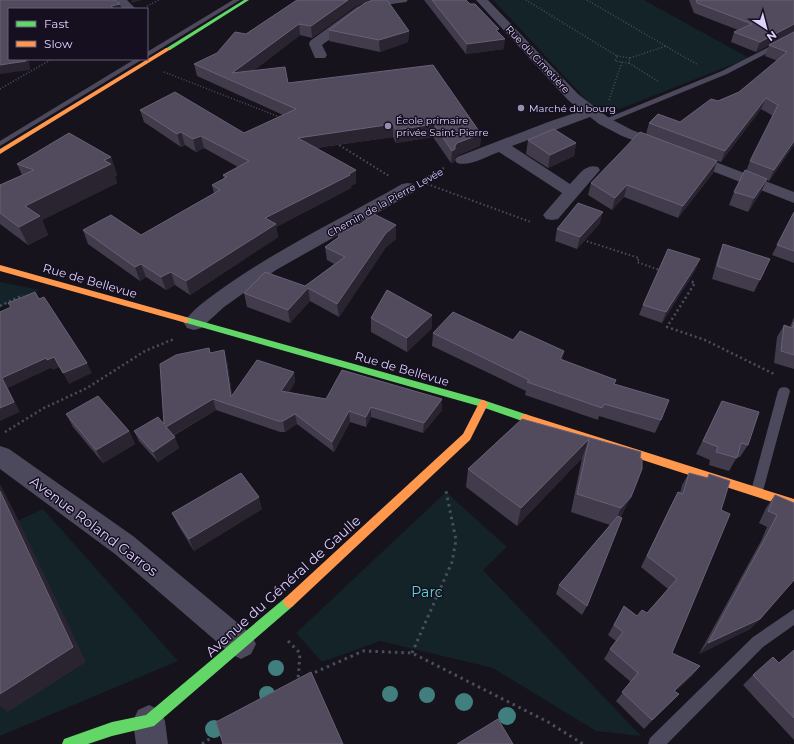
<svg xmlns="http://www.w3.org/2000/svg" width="794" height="744" viewBox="0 0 794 744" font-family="Montserrat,sans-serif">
  <rect width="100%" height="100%" fill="#16131c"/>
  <!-- green -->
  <g fill="#132327">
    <path d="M493,0H644L749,58L620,109L591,105Z"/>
    <path d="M0,282L40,290L0,307Z"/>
    <path d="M446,492L507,547L483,570L641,736L596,731L493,668L380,641L322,662L296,633Z"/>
    <path d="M43,509L178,661L0,736V529Z"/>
  </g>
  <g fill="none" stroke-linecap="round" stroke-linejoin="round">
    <!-- path-far3 -->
    <g stroke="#494f5d" stroke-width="1.5" stroke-dasharray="1 2" stroke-linecap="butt">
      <path d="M526,0L617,56"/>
      <path d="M587,0L698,65"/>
      <path d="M147,6L159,0"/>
      <path d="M617,56L630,58L629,63L615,61Z"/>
      <path d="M630,58L666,46"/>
      <path d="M629,63L659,82"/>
      <path d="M164,72L282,118"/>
      <path d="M0,89L52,59"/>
      <path d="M609,100L622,62"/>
    </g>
    <!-- path-far2 -->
    <g stroke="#494f5d" stroke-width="2" stroke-dasharray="1.5 2.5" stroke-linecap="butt">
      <path d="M336,143L389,176"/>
      <path d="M425,178L444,168"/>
      <path d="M427,184L531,222"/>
      <path d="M583,240L639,258L637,262L662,271"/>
    </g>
    <!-- path-far1 -->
    <g stroke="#494f5d" stroke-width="2.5" stroke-dasharray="2 3" stroke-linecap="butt">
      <path d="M687,280L695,283L667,327L705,340L776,375"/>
      <path d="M0,306L23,295"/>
      <path d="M5,432L44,408L87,388L145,351L174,339"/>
    </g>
    <!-- path -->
    <g stroke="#494f5d" stroke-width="3" stroke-dasharray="2.5 4" stroke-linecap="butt">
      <path d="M288,641L300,653L298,680"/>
      <path d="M412,653L452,562L456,540L446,491"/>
      <path d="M309,675L363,651L412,653L548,722L583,744"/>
      <path d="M202,744L221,731"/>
    </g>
    <!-- lane -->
    <g fill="#4d495c" fill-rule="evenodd">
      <path d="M233,0H240L147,57V52Z"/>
      <path d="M794,34V39L727,74L607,123H604L600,121L722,71Z"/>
      <path d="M135,59H143L0,146V141Z"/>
      <path d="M784,387L788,388L790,391L763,491L761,495L757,496L753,495L751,491L778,391L780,388Z"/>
      <path d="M794,609V625L763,647L667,744H648L650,738L753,637Z"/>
    </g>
    <!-- street -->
    <g fill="#4d495c" fill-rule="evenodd">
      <path d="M114,0H127L135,8L123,9Z"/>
      <path d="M377,0H408L406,2L384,5L365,13L322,45L327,55L325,58H315L309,44L310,41L357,7Z"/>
      <path d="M476,0H488L578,94L609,118L632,130L794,192V203L622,136L599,124L590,117L512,146L570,184C579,175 585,163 598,167L600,170L558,219L552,220L546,219L543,215L562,193L499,152C487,156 470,167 457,163L455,160L457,157L548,122L581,111L568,100Z"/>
      <path d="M408,183L414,184L416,188L414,192L276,270L224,307L201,328L194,330L187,328L184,323C191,310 208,299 220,290C277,249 341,219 402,184Z"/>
      <path d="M0,446L9,449L133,536L251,634L256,644L251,654L241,659L231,654L115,554L0,469Z"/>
      <path d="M149,705L160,710L165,721L168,744H136L133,721L138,710Z"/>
    </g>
    <!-- fast -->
    <g fill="#63d668" fill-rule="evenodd">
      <path d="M244,0H249L170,50L165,49Z"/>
      <path d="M186,317L483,400L528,415L530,418L528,421L525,422L482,407L183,322L182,320Z"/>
      <path d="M289,596L293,598L295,602L293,606L154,726L112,736L88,744H62L64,739L112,722L146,715L285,598Z"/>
    </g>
    <!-- slow -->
    <g fill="#ff974d" fill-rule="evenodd">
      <path d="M166,48L171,49L0,154V149Z"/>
      <path d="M0,265L186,317L190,320L186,323L0,271Z"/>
      <path d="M483,400L486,401L488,404L470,440L293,606L289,608L285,606L283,602L285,598L463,434L480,401Z"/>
      <path d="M525,414L794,499V509L522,421L520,418L522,415Z"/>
    </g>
  </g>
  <!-- trees -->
  <g fill="#417e7e">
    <circle cx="276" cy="668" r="8"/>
    <circle cx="267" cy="694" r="8"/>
    <circle cx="390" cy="694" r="8"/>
    <circle cx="427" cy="695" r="8"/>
    <circle cx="464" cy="702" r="9"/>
    <circle cx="507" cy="716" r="9"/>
    <circle cx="214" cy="729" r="9"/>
  </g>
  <!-- wall -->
  <g fill="#413b4b">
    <path d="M297,0H387L409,31L408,42L380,52L329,41V30L368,2L356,6L312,38L300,35L253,71L288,83L481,134L480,146L456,156L455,158L454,162L451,163L433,137L396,143L393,137L316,148L356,183L351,186V188L276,227L278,237L190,295L175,285L166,290L146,277L140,281L88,244L83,230L141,235L214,193L212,185L224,179L223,175L238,167L204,148L196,152L185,145L181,147L144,122L140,110L244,133L283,115L197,76L194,64L217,53Z"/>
    <path d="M424,0H466L499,33L504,49L466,54Z"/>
    <path d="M689,0H794V145L769,181L767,180L761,192L748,212L729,205L734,192L746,171L750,161L773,116L761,109L721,162L717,161L713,173L678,218L624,197L612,210L588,195L591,183L646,134L649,123L680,122L718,101L739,92L778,61L765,56L769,45L784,37L756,52L731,42L734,32L738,30L694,13Z"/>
    <path d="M528,140L576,143L574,156L548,168L526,154Z"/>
    <path d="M111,157L117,175L115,176L117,183L42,220L48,235L28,245L0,224V185L22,175L17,164Z"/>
    <path d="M794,212V263L772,255Z"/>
    <path d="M600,223L577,249L555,241L557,229Z"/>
    <path d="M348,230L396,239L386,247L339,317L310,301L290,323L247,307L244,293L305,286L334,264L327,260L325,247L338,237V231Z"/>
    <path d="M723,244L770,259L754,292L712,279L718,257Z"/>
    <path d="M696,269L662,323L639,315L643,305Z"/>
    <path d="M794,317V369L774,363L777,337L784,325L790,327Z"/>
    <path d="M371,318L432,328L407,352L371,332Z"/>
    <path d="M433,333L513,340L564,351L562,360L616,380L614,384L661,420L655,433L599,416L598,420L525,395L526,391L432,346Z"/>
    <path d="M209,348L210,353L227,361L232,395L294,372L295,382L289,392L326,399H442V410L423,433L371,417L366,427L350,422L334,452L297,424L285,432H280L216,410L173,436L179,448L158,462L139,441L134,431L164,424Z"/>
    <path d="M722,401L748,445L740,457H737L729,471L709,465L710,460L696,454Z"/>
    <path d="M66,414L129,431L135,444L103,463L73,427Z"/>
    <path d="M522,419L641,452L622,515L620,517L587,606L582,615L556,594L559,585L610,525L571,512L582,458L517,526L466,487L468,469Z"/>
    <path d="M689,473L707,478L709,474L672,653L700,666L692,676L675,691L679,694L644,729L616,701L631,682L604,659L610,649L616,641L608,635L624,606L637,616L647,613L668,589L641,567L671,505L678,492L680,493L682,485Z"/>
    <path d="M775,495L794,503L760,619L750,629L699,654L761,541L767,527L759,523L766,508Z"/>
    <path d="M262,509L194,551L178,525L172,513Z"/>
    <path d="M794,650V740L743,685L753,675L779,663Z"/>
  </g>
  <!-- shaded-wall -->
  <g fill="#292430">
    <path d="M113,0H116L117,5L120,4L121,9H111V6Z"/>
    <path d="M131,0H142L132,3Z"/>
    <path d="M348,0H374L356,6L312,38L311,26Z"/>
    <path d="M299,24L300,35L237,83L232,73Z"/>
    <path d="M794,24V31L793,33L756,52L760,42Z"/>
    <path d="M409,31L408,42L380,52L379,40Z"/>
    <path d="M505,39L504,49L466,54L467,44Z"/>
    <path d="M26,59H29L30,70L0,74V65Z"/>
    <path d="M766,98L761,109L721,162L725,151Z"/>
    <path d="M393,124V137L300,150L298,138Z"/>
    <path d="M434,124L433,137L396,143V130Z"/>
    <path d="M181,132L185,145L181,147L177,134Z"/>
    <path d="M481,134L480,146L456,156L455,158L454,162L451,163L452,151L457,143Z"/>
    <path d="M201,136L204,148L196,152L193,139Z"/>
    <path d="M794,141V145L769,181L774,170Z"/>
    <path d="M576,143L574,156L548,168L550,155Z"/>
    <path d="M111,157L117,175L115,176L117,183L42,220L48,235L28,245L19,227L25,206L104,160Z"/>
    <path d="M717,161L713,173L678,218L683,206Z"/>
    <path d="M356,170V183L351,186V188L276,227L278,237L190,295L186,281L265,218Z"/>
    <path d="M767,179L761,192L748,212L754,198Z"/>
    <path d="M627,185L624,197L612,210L615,198Z"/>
    <path d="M603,212L600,223L577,249L580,237Z"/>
    <path d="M396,225V239L386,247L339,317L337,304L386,233Z"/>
    <path d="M700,259L696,269L662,323L666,312Z"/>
    <path d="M141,264L146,277L140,281L135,267Z"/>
    <path d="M171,272L175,285L166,290L161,277Z"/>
    <path d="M308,288L310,301L290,323L288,310Z"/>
    <path d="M432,315V328L407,352V338Z"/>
    <path d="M224,350L227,361L234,407L231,397Z"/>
    <path d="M564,351L561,364L560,359Z"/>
    <path d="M54,357L60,367L53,370L51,368L8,388L20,412L0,421V408L2,378L46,358Z"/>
    <path d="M87,363L92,373L69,384L63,373Z"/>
    <path d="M294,372L295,382L283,401L281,391Z"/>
    <path d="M213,399L216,410L170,437L166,427Z"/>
    <path d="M442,399V410L423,433L424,423Z"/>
    <path d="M371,407V417L366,427V417Z"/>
    <path d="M349,411L350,422L334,452L332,442Z"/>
    <path d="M295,414L297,424L285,432L283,421Z"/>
    <path d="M129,431L135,444L103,463L96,450Z"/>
    <path d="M175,437L179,448L158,462L153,452Z"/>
    <path d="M589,439L582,458L517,526L521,508Z"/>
    <path d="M0,484L15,513L86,662L8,712L0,706Z"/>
    <path d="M259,497L262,509L194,551L189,539Z"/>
    <path d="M631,497L622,515L613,526L621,508Z"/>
    <path d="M760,619L750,629L699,654L708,643Z"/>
    <path d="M700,666L692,676L666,700L674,691Z"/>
    <path d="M679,694L644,729L652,720Z"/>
  </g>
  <!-- building -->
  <g fill="#524b5e" stroke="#686077">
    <path d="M0,0H115L120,4L111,6L114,9H9V59H26V61L0,65Z"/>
    <path d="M297,0H348L311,26L299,24L232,73L285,67L288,83L433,65L481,134L457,143L455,146V149L452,151L434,124L396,130L393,124L298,138L356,170L349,174L350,175L265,218L276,224L186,281L171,272L161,277L141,264L135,267L83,230L111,215L141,235L220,190L212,185L227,177L223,175L249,161L201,136L193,139L181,132L177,134L140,110L175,92L244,133L296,109L194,64L217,53L235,32L246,34Z"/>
    <path d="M373,0H387L409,31L379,40L329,30L365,3Z"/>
    <path d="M432,0H466L470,4H475L499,29L496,30L505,39L467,44Z"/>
    <path d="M696,0H794V24L760,42L734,32L752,24L697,3Z"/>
    <path d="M794,32V141L774,170L750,161L778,105L766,98L725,151L649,123L658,114L680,122L711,99L718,101L739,92L787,52L769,45Z"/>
    <path d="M554,129L576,143L550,155L528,140Z"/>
    <path d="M640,132L717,161L683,206L627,185L615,198L591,183Z"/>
    <path d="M69,133L111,157L104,160L111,164L25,206L40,216L19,227L0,213V185L34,170L17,164Z"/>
    <path d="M745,170L767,179L754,198L734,192Z"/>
    <path d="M578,203L603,212L580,237L557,229Z"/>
    <path d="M794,212V251L777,245Z"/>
    <path d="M374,214L396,225L386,233L337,304L308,288L288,310L244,293L265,272L305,286L345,257L325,247L339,237L338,231L348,230L356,224L359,225Z"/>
    <path d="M723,244L770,259L760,280L717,266Z"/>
    <path d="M668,249L700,259L666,312L643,305Z"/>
    <path d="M387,290L432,315L407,338L371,318Z"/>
    <path d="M35,292L39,299L44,297L87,363L63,373L54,357L47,360L46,358L2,378L14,402L0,408V312L11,307L8,303Z"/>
    <path d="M453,312L513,340L520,331L564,351L560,359L616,380L614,384L669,400L661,420L604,404L602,408L527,382L529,380L433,333Z"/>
    <path d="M794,322V355L781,351L784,325L792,328Z"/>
    <path d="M209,348L210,353L224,350L231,397L257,360L294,372L281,391L326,399L342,370L442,399L424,423L371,407L366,417L349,411L332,442L295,414L283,421H278L213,399L166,427L175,437L153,452L134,431L158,417L164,424L160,364L176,355Z"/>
    <path d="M98,396L129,431L96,450L66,414Z"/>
    <path d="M722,401L759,412L748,445L741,443L737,458L716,452L718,447L703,441Z"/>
    <path d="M522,419L641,452L640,458L642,459V469L631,497L621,508L577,494L589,439L521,508L468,469Z"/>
    <path d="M241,473L259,497L189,539L172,513Z"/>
    <path d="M689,473L708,478L709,474L730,481L721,510L730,514L672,653L700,666L674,691L679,694L652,720L622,692L638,673L610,649L623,632L614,625L624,606L637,616L642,610L647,613L677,579L647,556L678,492L683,494Z"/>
    <path d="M0,491L73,647L0,694Z"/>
    <path d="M775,495L794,503V580L760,619L708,643L770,529L777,515L768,511Z"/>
    <path d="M618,516L622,518L587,606L559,585Z"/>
    <path d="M794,650V718L753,675L773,657L779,663Z"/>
    <path d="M311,672L343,744H223L216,722Z"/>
    <path d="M498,719L513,744H457Z"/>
  </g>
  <!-- markers -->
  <g fill="#988ead" stroke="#150f20" stroke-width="1.5">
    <circle cx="521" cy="108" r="4"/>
    <circle cx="388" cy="126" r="4"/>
  </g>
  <g text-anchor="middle" stroke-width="3" stroke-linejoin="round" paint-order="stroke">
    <!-- far-street labels -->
    <g font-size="10" fill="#ded1fb" stroke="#150f20">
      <text transform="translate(538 59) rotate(47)" y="4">Rue du Cimetière</text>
      <text transform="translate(385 202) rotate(-29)" y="4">Chemin de la Pierre Levée</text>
    </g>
    <!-- far-poi labels -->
    <g font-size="10" fill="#ded1fb" stroke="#150f20" text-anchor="start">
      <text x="529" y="112">Marché du bourg</text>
      <text x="396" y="124">École primaire<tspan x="396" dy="12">privée Saint-Pierre</tspan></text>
    </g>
    <!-- street labels -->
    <g font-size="12" fill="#ded1fb" stroke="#150f20">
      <text transform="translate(90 281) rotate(16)" y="4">Rue de Bellevue</text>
      <text transform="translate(402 369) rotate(16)" y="4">Rue de Bellevue</text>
    </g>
    <!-- near-street labels -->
    <g font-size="14" fill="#ded1fb" stroke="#150f20">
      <text transform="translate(94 526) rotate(37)" y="5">Avenue Roland Garros</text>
      <text transform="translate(283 586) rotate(-42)" y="5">Avenue du Général de Gaulle</text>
    </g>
    <!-- near-park labels -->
    <g font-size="14" fill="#64d5ce" stroke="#150f20">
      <text x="427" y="597">Parc</text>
    </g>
  </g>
  <!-- legend -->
  <rect x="8" y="8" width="140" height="52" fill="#150f20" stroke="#655d78"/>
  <rect x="16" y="21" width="20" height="6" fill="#63d668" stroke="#655d78"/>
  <text x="44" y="28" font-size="12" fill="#ded1fb">Fast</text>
  <rect x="16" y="41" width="20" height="6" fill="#ff974d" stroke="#655d78"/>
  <text x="44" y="48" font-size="12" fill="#ded1fb">Slow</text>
  <!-- north arrow -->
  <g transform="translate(766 28) rotate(144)" stroke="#150f20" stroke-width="3" paint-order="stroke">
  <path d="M0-3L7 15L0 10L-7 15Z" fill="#ded1fb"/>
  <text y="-6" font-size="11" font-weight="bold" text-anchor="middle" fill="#ded1fb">N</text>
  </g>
</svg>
